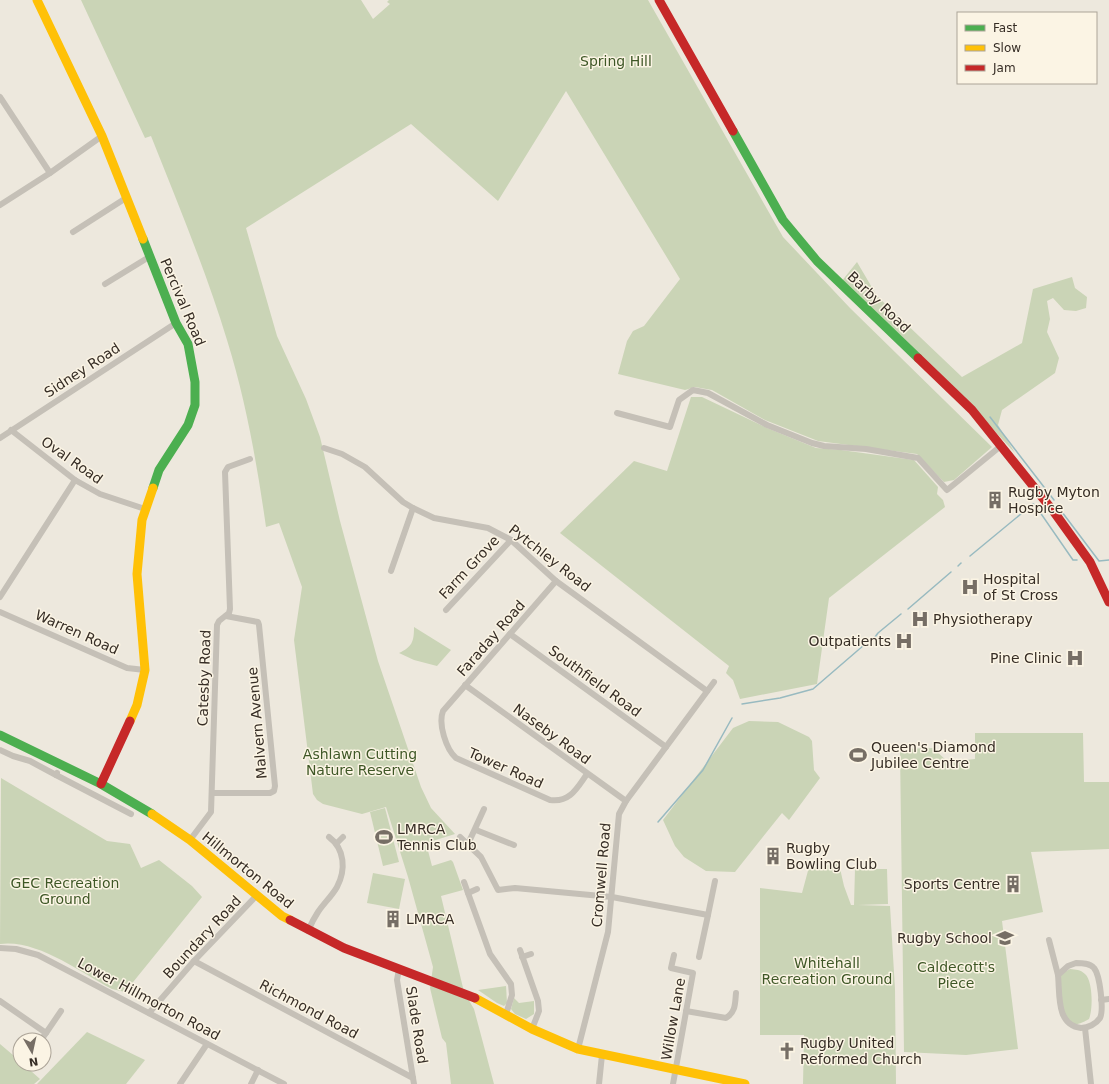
<svg xmlns="http://www.w3.org/2000/svg" width="1109" height="1084" viewBox="0 0 1109 1084" font-family="'DejaVu Sans',sans-serif">
  <rect width="100%" height="100%" fill="#ede8dd"/>
  <!-- green -->
  <g fill="#cad4b6">
    <path d="M81,0H361L373,19L390,4L387,2L389,0H648L783,237L850,308L992,447L954,480L944,482L917,454L818,441L765,420L712,390L695,387L685,390L618,374L627,341L633,331L644,326L680,279L566,91L498,201L411,124L246,228L277,336L306,399L320,437L340,521L378,661L421,787L431,808L455,834L426,843L432,866L451,860L453,862L463,890L441,896L464,992L474,1009L494,1084H451L446,1043L442,1038L430,988L433,967L408,877L386,807L362,814L323,804L317,800L313,794L294,640L302,587L279,523L266,527C257,464 246,401 227,340C206,271 178,204 151,136L145,138Z"/>
    <path d="M857,262L877,296L962,377L1022,343L1033,289L1072,277L1075,288L1087,297L1086,308L1076,311L1064,310L1053,298L1047,301L1050,319L1047,332L1059,358L1055,373L1002,410L998,425L1015,453L953,386L841,282Z"/>
    <path d="M691,397H702L767,428L816,448L841,450L914,460L938,487L937,494L943,500L945,507L829,598L817,684L740,699L733,680L726,673L729,666L560,533L634,461L667,471Z"/>
    <path d="M414,627L451,650L437,666L414,660L399,653C412,647 414,642 414,627Z"/>
    <path d="M749,721L778,722L809,737L812,741L814,770L820,778L789,820L782,813L735,872L706,871L684,857L675,846L663,820L733,728Z"/>
    <path d="M975,733H1083L1084,782H1109V849L1031,852L1043,912L1002,921L1018,1049L966,1055L904,1052L900,749L933,748L948,762L975,759Z"/>
    <path d="M1,778L107,841L130,844L141,868L159,860L192,886L202,897L125,992L112,989C80,972 37,939 0,944Z"/>
    <path d="M385,808L399,862L383,866L370,812Z"/>
    <path d="M839,864L844,886L851,905H854L855,869H887L888,904L858,905L890,906L895,989L896,1084H803L804,1035H760V888L802,893L809,867Z"/>
    <path d="M373,873L405,879L399,909L367,903Z"/>
    <path d="M1070,969C1076,970 1080,969 1085,974C1093,981 1093,1010 1089,1019C1066,1033 1060,1019 1058,998C1057,993 1055,986 1057,982C1060,975 1064,972 1070,969Z"/>
    <path d="M506,986L507,1003L504,1006L497,1003L478,990Z"/>
    <path d="M514,998L519,1003L534,1001V1014L526,1019L515,1014L511,1009Z"/>
    <path d="M87,1032L145,1060L126,1084H37Z"/>
    <path d="M0,1044L20,1061V1064H23L40,1079L34,1084H0Z"/>
  </g>
  <g fill="none" stroke-linecap="round" stroke-linejoin="round">
    <!-- stream -->
    <g stroke="#98bac0" stroke-width="1.5">
      <path d="M990,417L1054,500"/>
      <path d="M1062,512L1099,561L1109,560"/>
      <path d="M970,556L1033,504L1035,505L1073,560H1077"/>
      <path d="M958,566L961,563"/>
      <path d="M908,609L951,572"/>
      <path d="M875,637L878,633L901,614"/>
      <path d="M742,704L780,698L813,689L864,645"/>
      <path d="M658,822L703,770L732,718"/>
    </g>
    <!-- street -->
    <g stroke="#c5c0b7" stroke-width="6">
      <path d="M0,97L50,173"/>
      <path d="M0,205L50,173L102,136"/>
      <path d="M73,232L126,198"/>
      <path d="M105,284L149,257"/>
      <path d="M617,413L670,427L679,400L693,390L708,393L767,425L812,443L824,446L866,449L918,458L947,490L1002,445"/>
      <path d="M11,430L75,480L100,494L145,509"/>
      <path d="M0,438L176,323"/>
      <path d="M324,448L342,454L365,467L403,502L413,508L434,518L488,528L511,540L556,581L707,691"/>
      <path d="M391,571L413,508"/>
      <path d="M556,581L443,711C438,724 446,749 456,758L550,800C570,803 577,788 587,774"/>
      <path d="M0,597L75,480"/>
      <path d="M446,610L511,540"/>
      <path d="M0,612L127,668L145,670"/>
      <path d="M510,634L666,747"/>
      <path d="M465,685L626,801"/>
      <path d="M0,750L13,756L30,761L56,775L57,773"/>
      <path d="M56,775L131,814"/>
      <path d="M212,793H270L274,791L275,786L259,625L258,622L226,616"/>
      <path d="M476,830L514,845"/>
      <path d="M460,837L481,857L498,890L515,888L612,897L708,915L699,957"/>
      <path d="M190,840L211,812L217,625L219,621L229,613L230,609L225,472L228,467L250,459"/>
      <path d="M337,843L343,837"/>
      <path d="M468,844L484,809"/>
      <path d="M464,882L490,954L511,984L512,995L506,1014"/>
      <path d="M468,893L477,889"/>
      <path d="M708,915L715,881"/>
      <path d="M308,931C311,924 314,918 318,912C324,903 332,896 337,887C346,870 345,849 329,837"/>
      <path d="M1049,940L1058,975"/>
      <path d="M0,948L16,949L38,955L284,1084"/>
      <path d="M520,950L538,1001L539,1011L532,1029"/>
      <path d="M522,957L531,954"/>
      <path d="M194,961L413,1078"/>
      <path d="M1076,963C1082,963 1090,963 1094,968C1100,975 1104,1010 1100,1018C1096,1024 1088,1028 1081,1028C1056,1025 1060,995 1058,975L1068,966Z"/>
      <path d="M399,969L397,980L414,1084"/>
      <path d="M1101,1000L1109,999"/>
      <path d="M0,1001L46,1033L61,1011"/>
      <path d="M686,1011L726,1018C736,1012 735,1003 736,993"/>
      <path d="M149,1013L194,961L257,895"/>
      <path d="M1085,1028L1091,1084"/>
      <path d="M41,1040L46,1033"/>
      <path d="M578,1049L608,932L619,814L626,801L714,682"/>
      <path d="M180,1084L207,1044"/>
      <path d="M251,1084L258,1070"/>
      <path d="M599,1084L602,1055"/>
      <path d="M673,1084L693,973L671,968L674,955"/>
    </g>
    <!-- fast -->
    <g stroke="#4caf50" stroke-width="9">
      <path d="M733,131L783,220L817,261L918,358"/>
      <path d="M143,239L176,323L188,344L195,382V405L188,425L159,470L153,488"/>
      <path d="M0,735L101,784L152,814"/>
    </g>
    <!-- slow -->
    <g stroke="#ffc107" stroke-width="9">
      <path d="M37,0L102,136L143,239"/>
      <path d="M130,721L137,705L145,670L137,574L142,520L153,488"/>
      <path d="M152,814L190,840L282,916L290,920"/>
      <path d="M475,998L532,1029L578,1049L745,1084"/>
    </g>
    <!-- jam -->
    <g stroke="#c62828" stroke-width="9">
      <path d="M659,0L733,131"/>
      <path d="M918,358L972,410L1054,512L1090,562L1109,602"/>
      <path d="M101,784L130,721"/>
      <path d="M290,920L344,948L475,998"/>
    </g>
  </g>
  <!-- icons -->
  <defs>
    <g id="building-bare" transform="scale(1.38)"><path d="M-4-6H4V6H1V3H-1V6H-4ZM-2.5-4.3h1.7v1.8h-1.7ZM.8-4.3h1.7v1.8H.8ZM-2.5-1h1.7V.8h-1.7ZM.8-1h1.7V.8H.8Z" fill="#766e65" stroke="#fbf4e4" stroke-width="2.5" paint-order="stroke"/></g>
    <g id="hospital-bare" transform="scale(1.38)"><path d="M-5-5h3v3.5h4V-5h3V5h-3V1.5h-4V5h-3Z" fill="#766e65" stroke="#fbf4e4" stroke-width="2.5" paint-order="stroke"/></g>
    <g id="stadium-bare" transform="scale(1.38)"><path d="M0-5a6.5 5 0 1 0 0 10a6.5 5 0 1 0 0-10ZM-3.5-1.8h7v3.6h-7Z" fill="#766e65" stroke="#fbf4e4" stroke-width="2.5" paint-order="stroke"/></g>
    <g id="school-bare" transform="scale(1.38)"><path d="M0-5L7-2L0 1L-7-2ZM-4 1L0 2.5L4 1V4Q0 6-4 4Z" fill="#766e65" stroke="#fbf4e4" stroke-width="2.5" paint-order="stroke"/></g>
    <g id="church-bare" transform="scale(1.38)"><path d="M-1.2-6h2.4v3.5h3.3v2.4h-3.3V6h-2.4V-.1h-3.3v-2.4h3.3Z" fill="#766e65" stroke="#fbf4e4" stroke-width="2.5" paint-order="stroke"/></g>
  </defs>
  <g fill-rule="evenodd">
    <use href="#building-bare" x="995" y="500"/>
    <use href="#hospital-bare" x="970" y="587"/>
    <use href="#hospital-bare" x="920" y="619"/>
    <use href="#hospital-bare" x="904" y="641"/>
    <use href="#hospital-bare" x="1075" y="658"/>
    <use href="#stadium-bare" x="858" y="755"/>
    <use href="#stadium-bare" x="384" y="837"/>
    <use href="#building-bare" x="773" y="856"/>
    <use href="#building-bare" x="1013" y="884"/>
    <use href="#building-bare" x="393" y="919"/>
    <use href="#school-bare" x="1005" y="938"/>
    <use href="#church-bare" x="787" y="1051"/>
  </g>
  <g text-anchor="middle" stroke-width="3" stroke-linejoin="round" paint-order="stroke">
    <!-- park labels -->
    <g font-size="14" fill="#3e5726" stroke="#fbf4e4">
      <text x="616" y="66">Spring Hill</text>
      <text x="360" y="759">Ashlawn Cutting<tspan x="360" dy="16">Nature Reserve</tspan></text>
      <text x="65" y="888">GEC Recreation<tspan x="65" dy="16">Ground</tspan></text>
      <text x="827" y="968">Whitehall<tspan x="827" dy="16">Recreation Ground</tspan></text>
      <text x="956" y="972">Caldecott's<tspan x="956" dy="16">Piece</tspan></text>
    </g>
    <!-- street labels -->
    <g font-size="14" fill="#362d25" stroke="#fbf4e4">
      <text transform="translate(183 302) rotate(67)" y="5">Percival Road</text>
      <text transform="translate(879 302) rotate(44)" y="5">Barby Road</text>
      <text transform="translate(82 370) rotate(-33)" y="5">Sidney Road</text>
      <text transform="translate(72 460) rotate(35)" y="5">Oval Road</text>
      <text transform="translate(550 558) rotate(38)" y="5">Pytchley Road</text>
      <text transform="translate(469 567) rotate(-47)" y="5">Farm Grove</text>
      <text transform="translate(77 632) rotate(24)" y="5">Warren Road</text>
      <text transform="translate(491 638) rotate(-49)" y="5">Faraday Road</text>
      <text transform="translate(204 678) rotate(-88)" y="5">Catesby Road</text>
      <text transform="translate(595 681) rotate(36)" y="5">Southfield Road</text>
      <text transform="translate(257 723) rotate(-95)" y="5">Malvern Avenue</text>
      <text transform="translate(552 734) rotate(36)" y="5">Naseby Road</text>
      <text transform="translate(506 768) rotate(24)" y="5">Tower Road</text>
      <text transform="translate(248 870) rotate(39)" y="5">Hillmorton Road</text>
      <text transform="translate(601 875) rotate(-85)" y="5">Cromwell Road</text>
      <text transform="translate(202 937) rotate(-47)" y="5">Boundary Road</text>
      <text transform="translate(149 999) rotate(28)" y="5">Lower Hillmorton Road</text>
      <text transform="translate(309 1009) rotate(28)" y="5">Richmond Road</text>
      <text transform="translate(673 1019) rotate(-80)" y="5">Willow Lane</text>
      <text transform="translate(417 1025) rotate(81)" y="5">Slade Road</text>
    </g>
    <!-- poi labels -->
    <g font-size="14" fill="#362d25" stroke="#fbf4e4" text-anchor="start">
      <text x="1008" y="497">Rugby Myton<tspan x="1008" dy="16">Hospice</tspan></text>
      <text x="983" y="584">Hospital<tspan x="983" dy="16">of St Cross</tspan></text>
      <text x="933" y="624">Physiotherapy</text>
      <text x="891" y="646" text-anchor="end">Outpatients</text>
      <text x="1062" y="663" text-anchor="end">Pine Clinic</text>
      <text x="871" y="752">Queen's Diamond<tspan x="871" dy="16">Jubilee Centre</tspan></text>
      <text x="397" y="834">LMRCA<tspan x="397" dy="16">Tennis Club</tspan></text>
      <text x="786" y="853">Rugby<tspan x="786" dy="16">Bowling Club</tspan></text>
      <text x="1000" y="889" text-anchor="end">Sports Centre</text>
      <text x="406" y="924">LMRCA</text>
      <text x="992" y="943" text-anchor="end">Rugby School</text>
      <text x="800" y="1048">Rugby United<tspan x="800" dy="16">Reformed Church</tspan></text>
    </g>
  </g>
  <!-- legend -->
  <rect x="957" y="12" width="140" height="72" fill="#fbf4e4" stroke="#aca498"/>
  <rect x="965" y="25" width="20" height="6" fill="#4caf50" stroke="#aca498"/>
  <text x="993" y="32" font-size="12" fill="#362d25">Fast</text>
  <rect x="965" y="45" width="20" height="6" fill="#ffc107" stroke="#aca498"/>
  <text x="993" y="52" font-size="12" fill="#362d25">Slow</text>
  <rect x="965" y="65" width="20" height="6" fill="#c62828" stroke="#aca498"/>
  <text x="993" y="72" font-size="12" fill="#362d25">Jam</text>
  <!-- north arrow -->
  <g transform="translate(32 1052) rotate(171)"><circle r="19" fill="#fbf4e4" stroke="#aca498"/>
  <path d="M0-3L7 15L0 10L-7 15Z" fill="#766e65"/>
  <text y="-6" font-size="11" font-weight="bold" text-anchor="middle" fill="#362d25">N</text>
  </g>
</svg>
